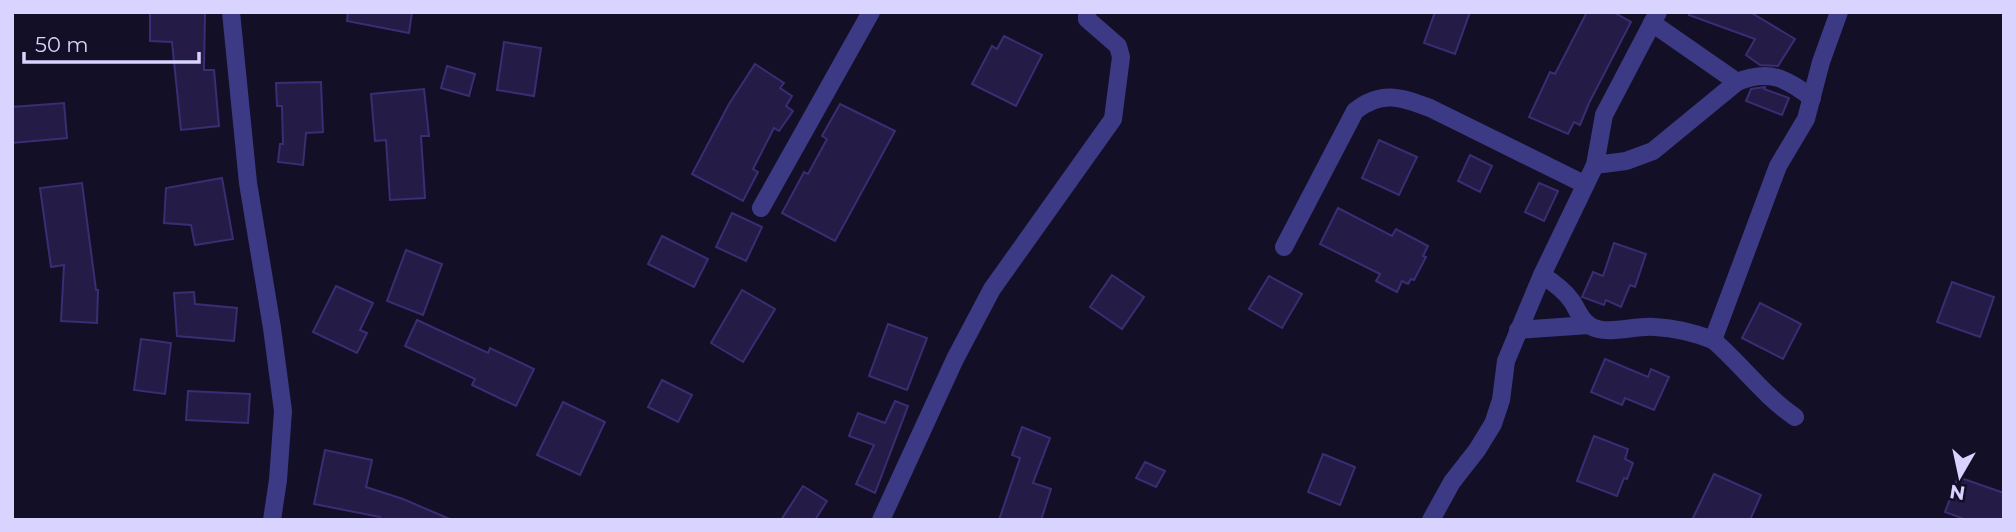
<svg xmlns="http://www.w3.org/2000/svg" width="2016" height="532" viewBox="0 0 2016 532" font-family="Montserrat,sans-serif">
  <rect width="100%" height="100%" fill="#130f26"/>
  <!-- building -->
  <g fill="#241b47" stroke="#3b2d73" stroke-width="2">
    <path d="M150,12H205L204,70H214L219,126L181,130L172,42L150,41Z"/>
    <path d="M348,12H412L409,33L347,21Z"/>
    <path d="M1435,12H1470L1455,54L1424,43Z"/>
    <path d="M1587,12H1613L1631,22L1589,103L1580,125L1574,122L1568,134L1529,117L1550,72L1555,74Z"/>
    <path d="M1689,12H1750L1795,39L1778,66L1760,65L1746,55L1755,39L1689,15Z"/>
    <path d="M1004,36L1042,55L1016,106L972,84L992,46L997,49Z"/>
    <path d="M504,42L541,48L534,96L497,90Z"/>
    <path d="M755,64L784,83L780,88L792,96L786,106L793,111L779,131L774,128L753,169L758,172L743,201L692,174L729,104Z"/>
    <path d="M447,66L475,74L469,96L441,88Z"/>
    <path d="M321,82L323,132L306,133L303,165L278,162L280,144H283L282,106H277L276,83Z"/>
    <path d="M1765,87L1764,89L1789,98L1782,115L1746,101L1751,89Z"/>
    <path d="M424,89L429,136H421L425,198L390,200L386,140L375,141L371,94Z"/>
    <path d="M64,103L67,138L12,143V107Z"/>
    <path d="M840,104L895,131L835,241L782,213L804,172L808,174L827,139L822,136Z"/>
    <path d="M1379,140L1417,157L1399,195L1362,178Z"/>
    <path d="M1470,155L1492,166L1480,192L1458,181Z"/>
    <path d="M222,178L233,239L195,245L191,225L164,223L166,188Z"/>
    <path d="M82,183L96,290H98L97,323L61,321L64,265L51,267L40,188Z"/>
    <path d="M1539,183L1558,191L1544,221L1525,212Z"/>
    <path d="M1338,208L1392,236L1396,229L1428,246L1423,256L1426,257L1414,280L1411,279L1408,284L1402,281L1397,292L1376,281L1380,274L1320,244Z"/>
    <path d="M732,213L762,227L746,261L716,247Z"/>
    <path d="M662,236L708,259L694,287L648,264Z"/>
    <path d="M1614,243L1646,254L1635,287L1630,285L1621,307L1606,300L1604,305L1582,297L1593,272L1603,276Z"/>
    <path d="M406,250L442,264L423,315L387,301Z"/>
    <path d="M1112,275L1144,297L1122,329L1090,307Z"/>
    <path d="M1269,276L1302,294L1282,328L1249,309Z"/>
    <path d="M1952,282L1994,297L1980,337L1937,322Z"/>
    <path d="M336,286L373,303L360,330L367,333L357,353L313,332Z"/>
    <path d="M742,290L775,309L743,362L711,343Z"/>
    <path d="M194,292L195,304L237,308L234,341L177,336L174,293Z"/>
    <path d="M1760,303L1801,324L1783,359L1742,338Z"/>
    <path d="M417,320L488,353L490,348L534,369L516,406L472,385L475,379L405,346Z"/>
    <path d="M888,324L927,338L907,390L869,376Z"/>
    <path d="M141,339L171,343L165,394L134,390Z"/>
    <path d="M1605,359L1648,377L1651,369L1669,377L1654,410L1625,398L1622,405L1591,392Z"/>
    <path d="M662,380L692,395L678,422L648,407Z"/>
    <path d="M188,391L250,394L248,423L186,420Z"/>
    <path d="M895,401L908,406L875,493L856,484L874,445L849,436L858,413L885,423Z"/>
    <path d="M563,402L605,422L580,475L537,455Z"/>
    <path d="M1022,427L1050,438L1033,483L1051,489L1041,520H999L1020,458L1012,455Z"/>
    <path d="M1594,436L1628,449L1625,459L1633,463L1627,479L1624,478L1617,496L1577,481Z"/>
    <path d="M325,450L372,460L366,487L403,499L452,520H379L380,517L314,504Z"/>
    <path d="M1323,454L1355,467L1340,505L1308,492Z"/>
    <path d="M1145,462L1165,471L1156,487L1136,478Z"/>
    <path d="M1714,474L1761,495L1750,520H1692Z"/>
    <path d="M1958,477L2004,493V520H1967L1945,512Z"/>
    <path d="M803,486L827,501L815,520H781Z"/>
  </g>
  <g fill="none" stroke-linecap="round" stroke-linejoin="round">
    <!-- minor -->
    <g stroke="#3d3a85" stroke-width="18">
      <path d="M231,12L248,183L272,328L283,411L278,480L272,520"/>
      <path d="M1652,23L1737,82"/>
      <path d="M1595,165L1626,161L1653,151L1737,82C1769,69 1786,78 1812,98"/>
      <path d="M761,208L871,12"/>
      <path d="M1284,247L1355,111C1381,90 1401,97 1430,108L1584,184"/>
      <path d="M1542,275C1553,282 1563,289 1571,300C1577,308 1580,320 1590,326C1608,336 1634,325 1655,327C1674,328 1695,333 1713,340"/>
      <path d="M1518,330L1589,325"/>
      <path d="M1795,417C1764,396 1741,364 1713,340L1778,166L1806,119L1821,62L1839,12"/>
      <path d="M881,520L955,359L992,289L1113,119L1121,57L1118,46L1087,19V12"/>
      <path d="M1431,520L1452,482L1477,450L1493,424L1501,400L1506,361L1542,275L1595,165L1604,115L1658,12"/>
    </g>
  </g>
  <!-- border -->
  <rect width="2016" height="532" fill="none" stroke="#d9d4ff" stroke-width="28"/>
  <!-- north arrow -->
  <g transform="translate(1960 476) rotate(189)" stroke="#130f26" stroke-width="5" paint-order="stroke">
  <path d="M0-5L12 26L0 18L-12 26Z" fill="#d9d4ff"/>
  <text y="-10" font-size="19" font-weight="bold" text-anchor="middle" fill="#d9d4ff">N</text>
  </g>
  <!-- scale -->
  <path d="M24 52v10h175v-10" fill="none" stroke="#d9d4ff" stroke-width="3.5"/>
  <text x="35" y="52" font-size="21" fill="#d9d4ff" stroke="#130f26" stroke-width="5" paint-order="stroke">50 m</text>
</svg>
